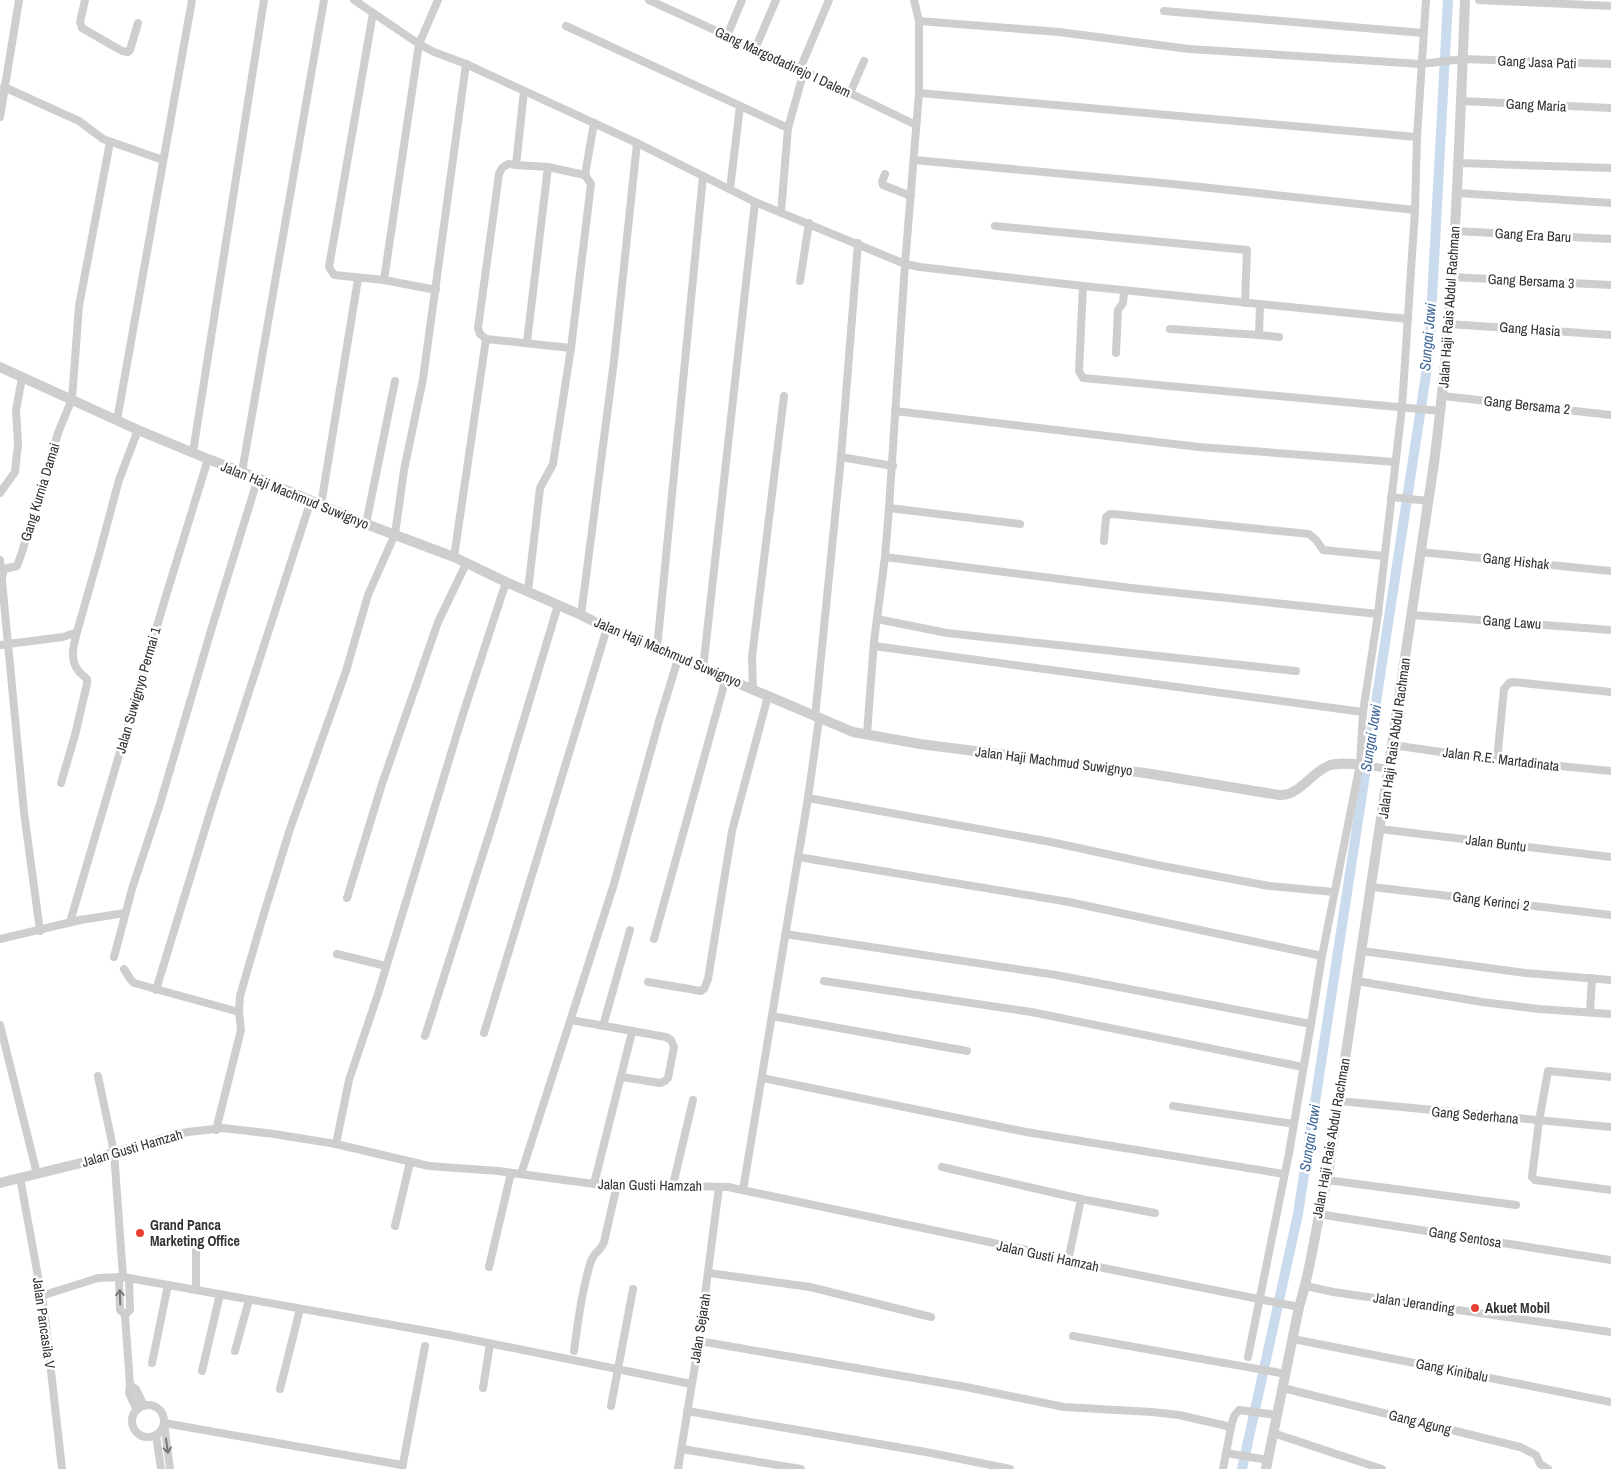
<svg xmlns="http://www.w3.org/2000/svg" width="1611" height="1469" viewBox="0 0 1611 1469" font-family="'Archivo Narrow',sans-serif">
  <rect width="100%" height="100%" fill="#fff"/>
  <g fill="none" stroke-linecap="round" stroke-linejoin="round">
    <!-- canal -->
    <path stroke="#cbdbee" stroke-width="10" d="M1242,1469L1298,1214L1429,355L1448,0"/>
    <!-- minor -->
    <g stroke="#cecece" stroke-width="8">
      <path d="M85,0L80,22L82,28L122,51L128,52L130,50L138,23"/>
      <path d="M354,0L419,44L434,52L466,64L637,143L755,202L905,264L920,267L1083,286L1408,319"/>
      <path d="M649,0L800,69L916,125"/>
      <path d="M1479,0L1611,6"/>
      <path d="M1164,11L1423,33"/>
      <path d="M373,13L329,267L334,275L384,280L436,290"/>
      <path d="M919,21L1059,32L1189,49L1421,64L1463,59L1611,64"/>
      <path d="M566,26L788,128"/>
      <path d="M727,36L742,0"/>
      <path d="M755,49L776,0"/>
      <path d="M800,69L829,0"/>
      <path d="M4,87L79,121L103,139L163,160"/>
      <path d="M850,93L864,61"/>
      <path d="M919,93L1417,137"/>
      <path d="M1461,101L1611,108"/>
      <path d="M0,117L19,0"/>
      <path d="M914,160L1173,184L1415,210"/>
      <path d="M1459,163L1611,168"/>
      <path d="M516,165L548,167L585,175L591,184L571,348L553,464L540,488L528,591"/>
      <path d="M885,174L882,182L883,185L911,196"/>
      <path d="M585,175L594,123"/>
      <path d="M730,189L740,106"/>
      <path d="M1457,193L1611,203"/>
      <path d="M781,212L788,128L804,71"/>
      <path d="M995,226L1247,250L1245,303"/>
      <path d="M1455,231L1611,239"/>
      <path d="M1452,277L1611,285"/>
      <path d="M384,280L419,44L438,0"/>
      <path d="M800,281L809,223"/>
      <path d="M1083,286L1079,371L1083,378L1441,411"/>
      <path d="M1449,324L1611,335"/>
      <path d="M1170,329L1259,335L1260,304"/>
      <path d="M1259,335L1279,337"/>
      <path d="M486,339L571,348"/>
      <path d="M527,342L548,167"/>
      <path d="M1116,353L1118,310L1123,303L1124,291"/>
      <path d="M1443,396L1611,415"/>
      <path d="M895,411L1199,447L1395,462"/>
      <path d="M117,420L192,0"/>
      <path d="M193,452L264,0"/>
      <path d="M841,457L893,466"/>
      <path d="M242,472L324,0"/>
      <path d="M0,493L15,472L18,444L16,410L22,378"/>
      <path d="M1391,497L1429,501"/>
      <path d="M321,505L358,279"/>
      <path d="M889,508L1020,524"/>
      <path d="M366,524L395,381"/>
      <path d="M1104,541L1106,517L1110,514H1113L1309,534L1316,540L1323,550L1384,556"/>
      <path d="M1420,552L1611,571"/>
      <path d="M454,557L486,339L480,334L478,328L499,174L502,168L508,164L516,165L524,91"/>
      <path d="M885,557L1131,588L1378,614"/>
      <path d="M0,560L24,812L40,931"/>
      <path d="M2,578L4,569L17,566L22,552L58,433L72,399L79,306L110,142"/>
      <path d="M581,615L614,361L637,143"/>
      <path d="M1412,615L1611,630"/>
      <path d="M877,619L947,633L1296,671"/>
      <path d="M0,645L63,637L77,632L100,551L119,480L138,430"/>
      <path d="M874,646L1363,712"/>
      <path d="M657,649L703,176"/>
      <path d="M703,669L755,202"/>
      <path d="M753,689L752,657L784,396"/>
      <path d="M815,717L841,457L858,243"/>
      <path d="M867,734L874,641L885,557L889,508L905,264L919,93V21L914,0"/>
      <path d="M1392,745L1497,760L1611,771"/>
      <path d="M1497,760L1504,689L1509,683L1513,682L1611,692"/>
      <path d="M1363,765L1389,769"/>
      <path d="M61,783L75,735L87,684V679C84,676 80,674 78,670C69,659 74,644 77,632"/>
      <path d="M808,798L1051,842L1157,865L1269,886L1334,892"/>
      <path d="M1380,829L1611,857"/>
      <path d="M798,857L1069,902L1322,956"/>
      <path d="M1372,887L1611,915"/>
      <path d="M347,898L382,784L438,622L466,564"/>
      <path d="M70,922L165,599L208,459"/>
      <path d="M785,934L1056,975L1311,1024L1322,956L1360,764L1363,712L1378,614L1402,407L1415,210L1417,137L1426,0"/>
      <path d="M0,939L80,920L125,913"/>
      <path d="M654,939L726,678"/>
      <path d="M1362,951L1526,973L1611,980"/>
      <path d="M337,954L386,966"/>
      <path d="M114,957L132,889L160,804L212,627L258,478"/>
      <path d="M124,969L131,980L134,983L239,1012"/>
      <path d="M824,981L1031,1012L1303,1067"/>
      <path d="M1357,981L1482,1002L1539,1009L1611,1014"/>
      <path d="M648,982L701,991L704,989L708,979L732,831L768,696"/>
      <path d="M156,990L212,806L311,500"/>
      <path d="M1590,1012L1592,978"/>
      <path d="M772,1016L967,1051"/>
      <path d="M571,1020L666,1037L671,1040L674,1047L668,1078L665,1081L660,1083L622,1077"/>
      <path d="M0,1025L37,1174"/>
      <path d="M603,1026L630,930"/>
      <path d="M484,1033L607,628"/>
      <path d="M425,1036L494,819L558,605"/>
      <path d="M98,1076L114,1152L123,1277"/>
      <path d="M1611,1077L1548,1071L1539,1121L1532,1177L1535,1180L1611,1190"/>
      <path d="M762,1078L1026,1132L1284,1174"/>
      <path d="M1339,1101L1611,1127"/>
      <path d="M1173,1106L1294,1124"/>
      <path d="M216,1130L241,1030L239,1012L240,996L262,920L290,829L346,671L368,595L395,534L404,470L423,379L466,64"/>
      <path d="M336,1144L349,1080L378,994L463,714L506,582"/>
      <path d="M114,1152L162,1138L188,1132L223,1128L274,1134L336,1144L429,1166L498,1171L594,1184L728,1187L1032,1251L1048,1257L1299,1307"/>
      <path d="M942,1167L1081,1199L1155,1213"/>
      <path d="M521,1174L614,884L659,721L678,659"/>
      <path d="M20,1178L44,1309L62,1469"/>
      <path d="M1327,1180L1516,1205"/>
      <path d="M594,1184L632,1032"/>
      <path d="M673,1185L693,1100"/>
      <path d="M743,1190L808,798L819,719"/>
      <path d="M1318,1214L1611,1260"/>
      <path d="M395,1226L410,1162"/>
      <path d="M1068,1261L1081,1199"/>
      <path d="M489,1267L511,1173"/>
      <path d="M709,1273L810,1287L931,1317"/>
      <path d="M119,1277L120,1310L125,1315L130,1385L129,1393L137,1410"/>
      <path d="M1306,1286L1333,1292L1611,1332"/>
      <path d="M196,1290V1247"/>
      <path d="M41,1296L98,1278L123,1277L449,1335L691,1384"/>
      <path d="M125,1315L130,1310L129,1278"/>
      <path d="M1073,1336L1286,1374"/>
      <path d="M1293,1339L1611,1402"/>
      <path d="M699,1341L966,1387L1064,1407L1152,1412L1179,1415L1231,1427L1234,1416L1239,1410L1277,1415"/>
      <path d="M235,1351L249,1300"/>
      <path d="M574,1351C578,1321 582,1290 591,1261C594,1252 601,1251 604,1242L617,1185"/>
      <path d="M1248,1357L1289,1153L1311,1024"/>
      <path d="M152,1363L168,1285"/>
      <path d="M202,1371L220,1294"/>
      <path d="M130,1385L136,1389L144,1406"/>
      <path d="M483,1388L490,1344"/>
      <path d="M1283,1388L1520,1447L1536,1455L1540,1464L1548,1469"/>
      <path d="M280,1389L300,1309"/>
      <circle cx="148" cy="1421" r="16"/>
      <path d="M611,1406L633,1289"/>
      <path d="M687,1411L926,1452L1010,1469"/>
      <path d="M1273,1433L1382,1469"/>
      <path d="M156,1435L161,1469"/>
      <path d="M682,1449L801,1469"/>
      <path d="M1226,1453L1268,1460"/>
      <path d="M170,1469L164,1423L402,1465"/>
      <path d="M402,1469L425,1346"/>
      <path d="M678,1469L699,1341L719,1187"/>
      <path d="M1223,1469L1231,1427"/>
    </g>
    <!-- tertiary -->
    <g stroke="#cecece" stroke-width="10">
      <path d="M0,367L138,430L208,459L258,478L366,524L454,557L506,582L581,615L607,628L853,732L920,744L1145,773L1279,795C1299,796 1311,773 1328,766C1338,762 1352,764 1363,765"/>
      <path d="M0,1183L97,1159L114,1152"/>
      <path d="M1266,1469L1299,1307C1312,1266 1316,1222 1327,1180L1434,463C1454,309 1459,155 1465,0"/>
    </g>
  </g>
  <!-- one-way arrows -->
  <defs><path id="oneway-shaft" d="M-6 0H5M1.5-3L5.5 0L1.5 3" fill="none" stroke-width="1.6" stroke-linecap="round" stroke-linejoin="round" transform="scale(1.25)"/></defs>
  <g stroke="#787878">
    <use href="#oneway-shaft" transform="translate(120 1297) rotate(-92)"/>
    <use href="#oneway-shaft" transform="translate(167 1446) rotate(82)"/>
  </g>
  <!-- markers -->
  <g fill="#eb4031" stroke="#fff" stroke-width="2">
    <circle cx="140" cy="1233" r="5"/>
    <circle cx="1475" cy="1308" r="5"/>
  </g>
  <g text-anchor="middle" stroke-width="5" stroke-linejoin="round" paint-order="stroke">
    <!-- street labels -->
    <g font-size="14" fill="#313131" stroke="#fff">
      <text transform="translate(783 62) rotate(25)" y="5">Gang Margodadirejo I Dalem</text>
      <text transform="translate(1537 62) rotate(2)" y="5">Gang Jasa Pati</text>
      <text transform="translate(1536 105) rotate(3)" y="5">Gang Maria</text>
      <text transform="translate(1533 235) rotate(3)" y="5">Gang Era Baru</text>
      <text transform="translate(1531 281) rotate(3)" y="5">Gang Bersama 3</text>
      <text transform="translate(1449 307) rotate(-86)" y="5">Jalan Haji Rais Abdul Rachman</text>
      <text transform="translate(1530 329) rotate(4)" y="5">Gang Hasia</text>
      <text transform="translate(1527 405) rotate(6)" y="5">Gang Bersama 2</text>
      <text transform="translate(40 492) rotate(-73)" y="5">Gang Kurnia Damai</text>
      <text transform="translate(295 495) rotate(22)" y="5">Jalan Haji Machmud Suwignyo</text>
      <text transform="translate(1516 561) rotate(6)" y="5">Gang Hishak</text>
      <text transform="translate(1512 622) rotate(4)" y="5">Gang Lawu</text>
      <text transform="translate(668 652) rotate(23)" y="5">Jalan Haji Machmud Suwignyo</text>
      <text transform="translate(138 690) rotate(-74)" y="5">Jalan Suwignyo Permai 1</text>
      <text transform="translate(1394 738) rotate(-82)" y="5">Jalan Haji Rais Abdul Rachman</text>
      <text transform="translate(1501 759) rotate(7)" y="5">Jalan R.E. Martadinata</text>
      <text transform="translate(1054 761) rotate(7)" y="5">Jalan Haji Machmud Suwignyo</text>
      <text transform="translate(1496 843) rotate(7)" y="5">Jalan Buntu</text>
      <text transform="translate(1491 901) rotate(7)" y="5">Gang Kerinci 2</text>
      <text transform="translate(1475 1115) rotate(5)" y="5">Gang Sederhana</text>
      <text transform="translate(1331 1138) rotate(-80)" y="5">Jalan Haji Rais Abdul Rachman</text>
      <text transform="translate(132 1148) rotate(-16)" y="5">Jalan Gusti Hamzah</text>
      <text transform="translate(650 1185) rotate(1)" y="5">Jalan Gusti Hamzah</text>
      <text transform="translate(1465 1237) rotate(9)" y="5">Gang Sentosa</text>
      <text transform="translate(1048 1256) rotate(12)" y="5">Jalan Gusti Hamzah</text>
      <text transform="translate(1414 1303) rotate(8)" y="5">Jalan Jeranding</text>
      <text transform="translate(44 1323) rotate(82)" y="5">Jalan Pancasila V</text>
      <text transform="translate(700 1328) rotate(-81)" y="5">Jalan Sejarah</text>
      <text transform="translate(1452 1370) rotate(11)" y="5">Gang Kinibalu</text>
      <text transform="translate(1420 1422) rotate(14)" y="5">Gang Agung</text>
    </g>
    <!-- poi labels -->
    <g font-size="14" font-weight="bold" fill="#313131" stroke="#fff" text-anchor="start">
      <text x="150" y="1230">Grand Panca<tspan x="150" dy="16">Marketing Office</tspan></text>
      <text x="1485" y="1313">Akuet Mobil</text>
    </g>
    <!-- water labels -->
    <g font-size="15" font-style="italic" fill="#3b6597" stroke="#fff">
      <text transform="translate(1428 337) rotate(-85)" y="5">Sungai Jawi</text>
      <text transform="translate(1371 738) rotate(-81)" y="5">Sungai Jawi</text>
      <text transform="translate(1310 1138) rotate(-81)" y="5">Sungai Jawi</text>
    </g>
  </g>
</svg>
